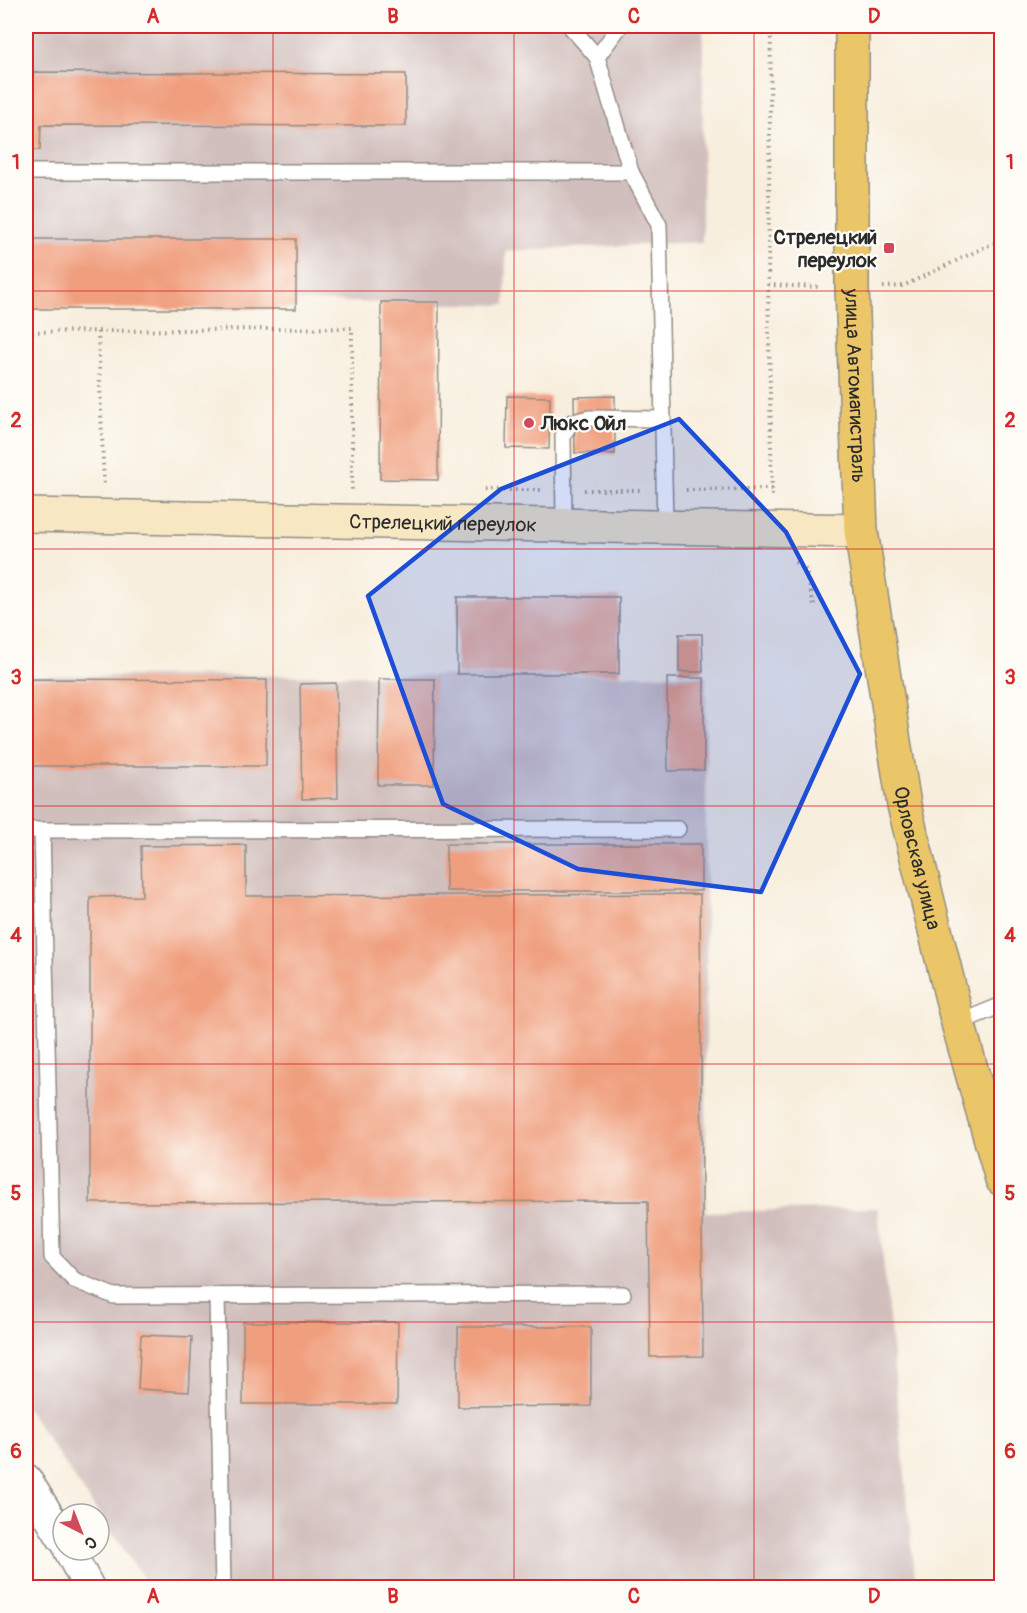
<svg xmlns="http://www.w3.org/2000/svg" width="1027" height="1613" viewBox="0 0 1027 1613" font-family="Pangolin,sans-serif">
  <rect width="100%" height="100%" fill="#fdfcf7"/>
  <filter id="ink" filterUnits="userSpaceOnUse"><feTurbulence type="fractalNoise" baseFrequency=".0167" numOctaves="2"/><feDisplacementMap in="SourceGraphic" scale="12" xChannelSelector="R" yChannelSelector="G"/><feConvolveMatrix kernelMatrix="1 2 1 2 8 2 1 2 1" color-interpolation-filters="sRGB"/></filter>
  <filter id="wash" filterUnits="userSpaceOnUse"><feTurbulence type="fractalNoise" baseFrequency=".008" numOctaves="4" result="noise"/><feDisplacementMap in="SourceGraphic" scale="24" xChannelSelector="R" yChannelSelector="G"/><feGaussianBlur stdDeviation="1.35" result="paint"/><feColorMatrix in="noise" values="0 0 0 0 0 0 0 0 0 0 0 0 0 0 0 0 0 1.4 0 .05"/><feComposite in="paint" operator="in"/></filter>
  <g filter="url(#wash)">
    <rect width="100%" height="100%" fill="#f8eedd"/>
    <!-- industrial -->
    <g fill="#d1bfbe">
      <path d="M26,26H703L702,242L506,251L505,305L296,301L26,306Z"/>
      <path d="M706,675V1212L878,1208L916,1587H149L26,1407V676Z"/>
    </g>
    <g id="blocks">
      <!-- building -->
      <g fill="#f09f7e">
        <path d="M26,72L406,74V126L41,125L40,150H26Z"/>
        <rect x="26" y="239" width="270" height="70"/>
        <path d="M381,302H439L438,480L380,479Z"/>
        <path d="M507,396L550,397L549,449L506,448Z"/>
        <path d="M615,396V454L575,453L574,397Z"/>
        <rect x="457" y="597" width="162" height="77"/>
        <path d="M679,634H702L703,672H679Z"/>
        <path d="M667,678H704V770L668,771Z"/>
        <path d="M26,679L267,680L266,766H26Z"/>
        <path d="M379,679H435L434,785H378Z"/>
        <path d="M336,683L338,798L302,799L300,684Z"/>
        <rect x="446" y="844" width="255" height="47"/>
        <path d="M246,845V896L700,894L703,1356L650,1357L648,1201L90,1203V897L142,896L141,846Z"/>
        <path d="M243,1322H398L397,1404H243Z"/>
        <path d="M458,1327H591V1406L458,1407Z"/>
        <path d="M141,1335L192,1337L189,1392L138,1389Z"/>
      </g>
    </g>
  </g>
  <g filter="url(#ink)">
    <use href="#blocks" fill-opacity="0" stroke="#928c84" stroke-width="1.5"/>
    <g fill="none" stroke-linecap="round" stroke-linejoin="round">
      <!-- service casing -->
      <g stroke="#928c84" stroke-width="18">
        <g id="service">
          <path d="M570,26L597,57"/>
          <path d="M620,26L597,57L631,172L659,225L665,527"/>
          <path d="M26,172H631"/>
          <path d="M564,525L563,436L570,423L589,418L663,419"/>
          <path d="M26,830L678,829"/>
          <path d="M42,830L52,1257L74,1280L114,1296L623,1294"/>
          <path d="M958,1023L1002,1005"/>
          <path d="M217,1296L223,1588"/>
        </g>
      </g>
      <!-- minor casing -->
      <g stroke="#928c84" stroke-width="33">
        <g id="minor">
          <path d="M26,1479L63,1539"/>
          <path d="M69,1550L89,1588"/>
        </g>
      </g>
      <!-- secondary casing -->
      <g stroke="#928c84" stroke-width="36">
        <g id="secondary">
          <path id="s1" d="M26,515L861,531"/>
        </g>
      </g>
      <!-- primary casing -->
      <g stroke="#928c84" stroke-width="36">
        <g id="primary">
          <path id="s2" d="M852,26V288L861,531L904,805L958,1023L1002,1179"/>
        </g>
      </g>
      <!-- path -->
      <g stroke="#928c84" stroke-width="4" stroke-dasharray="1.5 4.5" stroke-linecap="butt">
        <path d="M771,26L768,285L772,499"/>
        <path d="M768,285L821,287"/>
        <path d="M883,287L903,286L1002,239"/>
        <path d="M26,332L352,328V490"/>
        <path d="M98,332L104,487"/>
        <path d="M485,490H544"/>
        <path d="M584,490H643"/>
        <path d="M686,490L772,489"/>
        <path d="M795,562L806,570L814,606"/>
      </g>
      <!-- service -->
      <use href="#service" stroke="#fff" stroke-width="15"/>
      <!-- minor -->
      <use href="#minor" stroke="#fff" stroke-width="30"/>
      <!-- secondary -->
      <use href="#secondary" stroke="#f7e8c3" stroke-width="33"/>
      <!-- primary -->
      <use href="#primary" stroke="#eac669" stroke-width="33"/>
    </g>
  </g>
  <!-- marked area -->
  <path fill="#1d4ed8" fill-opacity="0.2" stroke="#1d4ed8" stroke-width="4.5" stroke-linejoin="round" d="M679,419L786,532L860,674L761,892L578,869L443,804L368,596L501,489Z"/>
  <!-- grid -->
  <path fill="none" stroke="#d62828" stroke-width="1.5" stroke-opacity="0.55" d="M273,26V1588M514,26V1588M754,26V1588M26,291H1002M26,549H1002M26,806H1002M26,1064H1002M26,1322H1002"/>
  <!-- markers -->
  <g fill="#d1495b" stroke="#fdfcf7" stroke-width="2">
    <rect x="883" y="242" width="12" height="12" rx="3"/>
    <circle cx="529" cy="423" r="6"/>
  </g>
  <g text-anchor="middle" stroke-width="4.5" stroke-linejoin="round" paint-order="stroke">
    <!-- poi labels -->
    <g font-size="20" font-weight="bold" fill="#2b2b2b" stroke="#fdfcf7" text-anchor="end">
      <text x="877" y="244">Стрелецкий<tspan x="877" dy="23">переулок</tspan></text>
      <text x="541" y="430" text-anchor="start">Люкс Ойл</text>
    </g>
    <!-- street labels -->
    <g font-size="20" fill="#2b2b2b" stroke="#fdfcf7">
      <text dy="7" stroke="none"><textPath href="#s2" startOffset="360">улица Автомагистраль</textPath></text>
      <text dy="7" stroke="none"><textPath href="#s1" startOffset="417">Стрелецкий переулок</textPath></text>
      <text dy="7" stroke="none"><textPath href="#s2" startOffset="837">Орловская улица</textPath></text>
    </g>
  </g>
  <!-- margin -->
  <rect width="1027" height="1613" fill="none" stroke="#fdfcf7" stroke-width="66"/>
  <!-- north arrow -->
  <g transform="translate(81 1532) rotate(138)"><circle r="28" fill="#fdfcf7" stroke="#a9a8a5" stroke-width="1.5"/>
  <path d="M0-4.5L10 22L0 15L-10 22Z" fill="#d1495b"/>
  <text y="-9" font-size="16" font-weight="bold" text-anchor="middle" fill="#2b2b2b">С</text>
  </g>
  <rect x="33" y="33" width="961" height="1547" fill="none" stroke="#d62828" stroke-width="2"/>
  <g font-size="20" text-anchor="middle" font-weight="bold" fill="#d62828">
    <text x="153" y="23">A</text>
    <text x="393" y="23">B</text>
    <text x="634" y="23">C</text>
    <text x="874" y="23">D</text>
    <text x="16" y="169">1</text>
    <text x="1010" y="169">1</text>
    <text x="16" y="427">2</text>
    <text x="1010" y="427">2</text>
    <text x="16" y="684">3</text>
    <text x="1010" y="684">3</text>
    <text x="16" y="942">4</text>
    <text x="1010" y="942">4</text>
    <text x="16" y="1200">5</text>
    <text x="1010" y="1200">5</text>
    <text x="16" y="1458">6</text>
    <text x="1010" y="1458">6</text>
    <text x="153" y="1603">A</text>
    <text x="393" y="1603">B</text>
    <text x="634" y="1603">C</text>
    <text x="874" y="1603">D</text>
  </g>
</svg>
